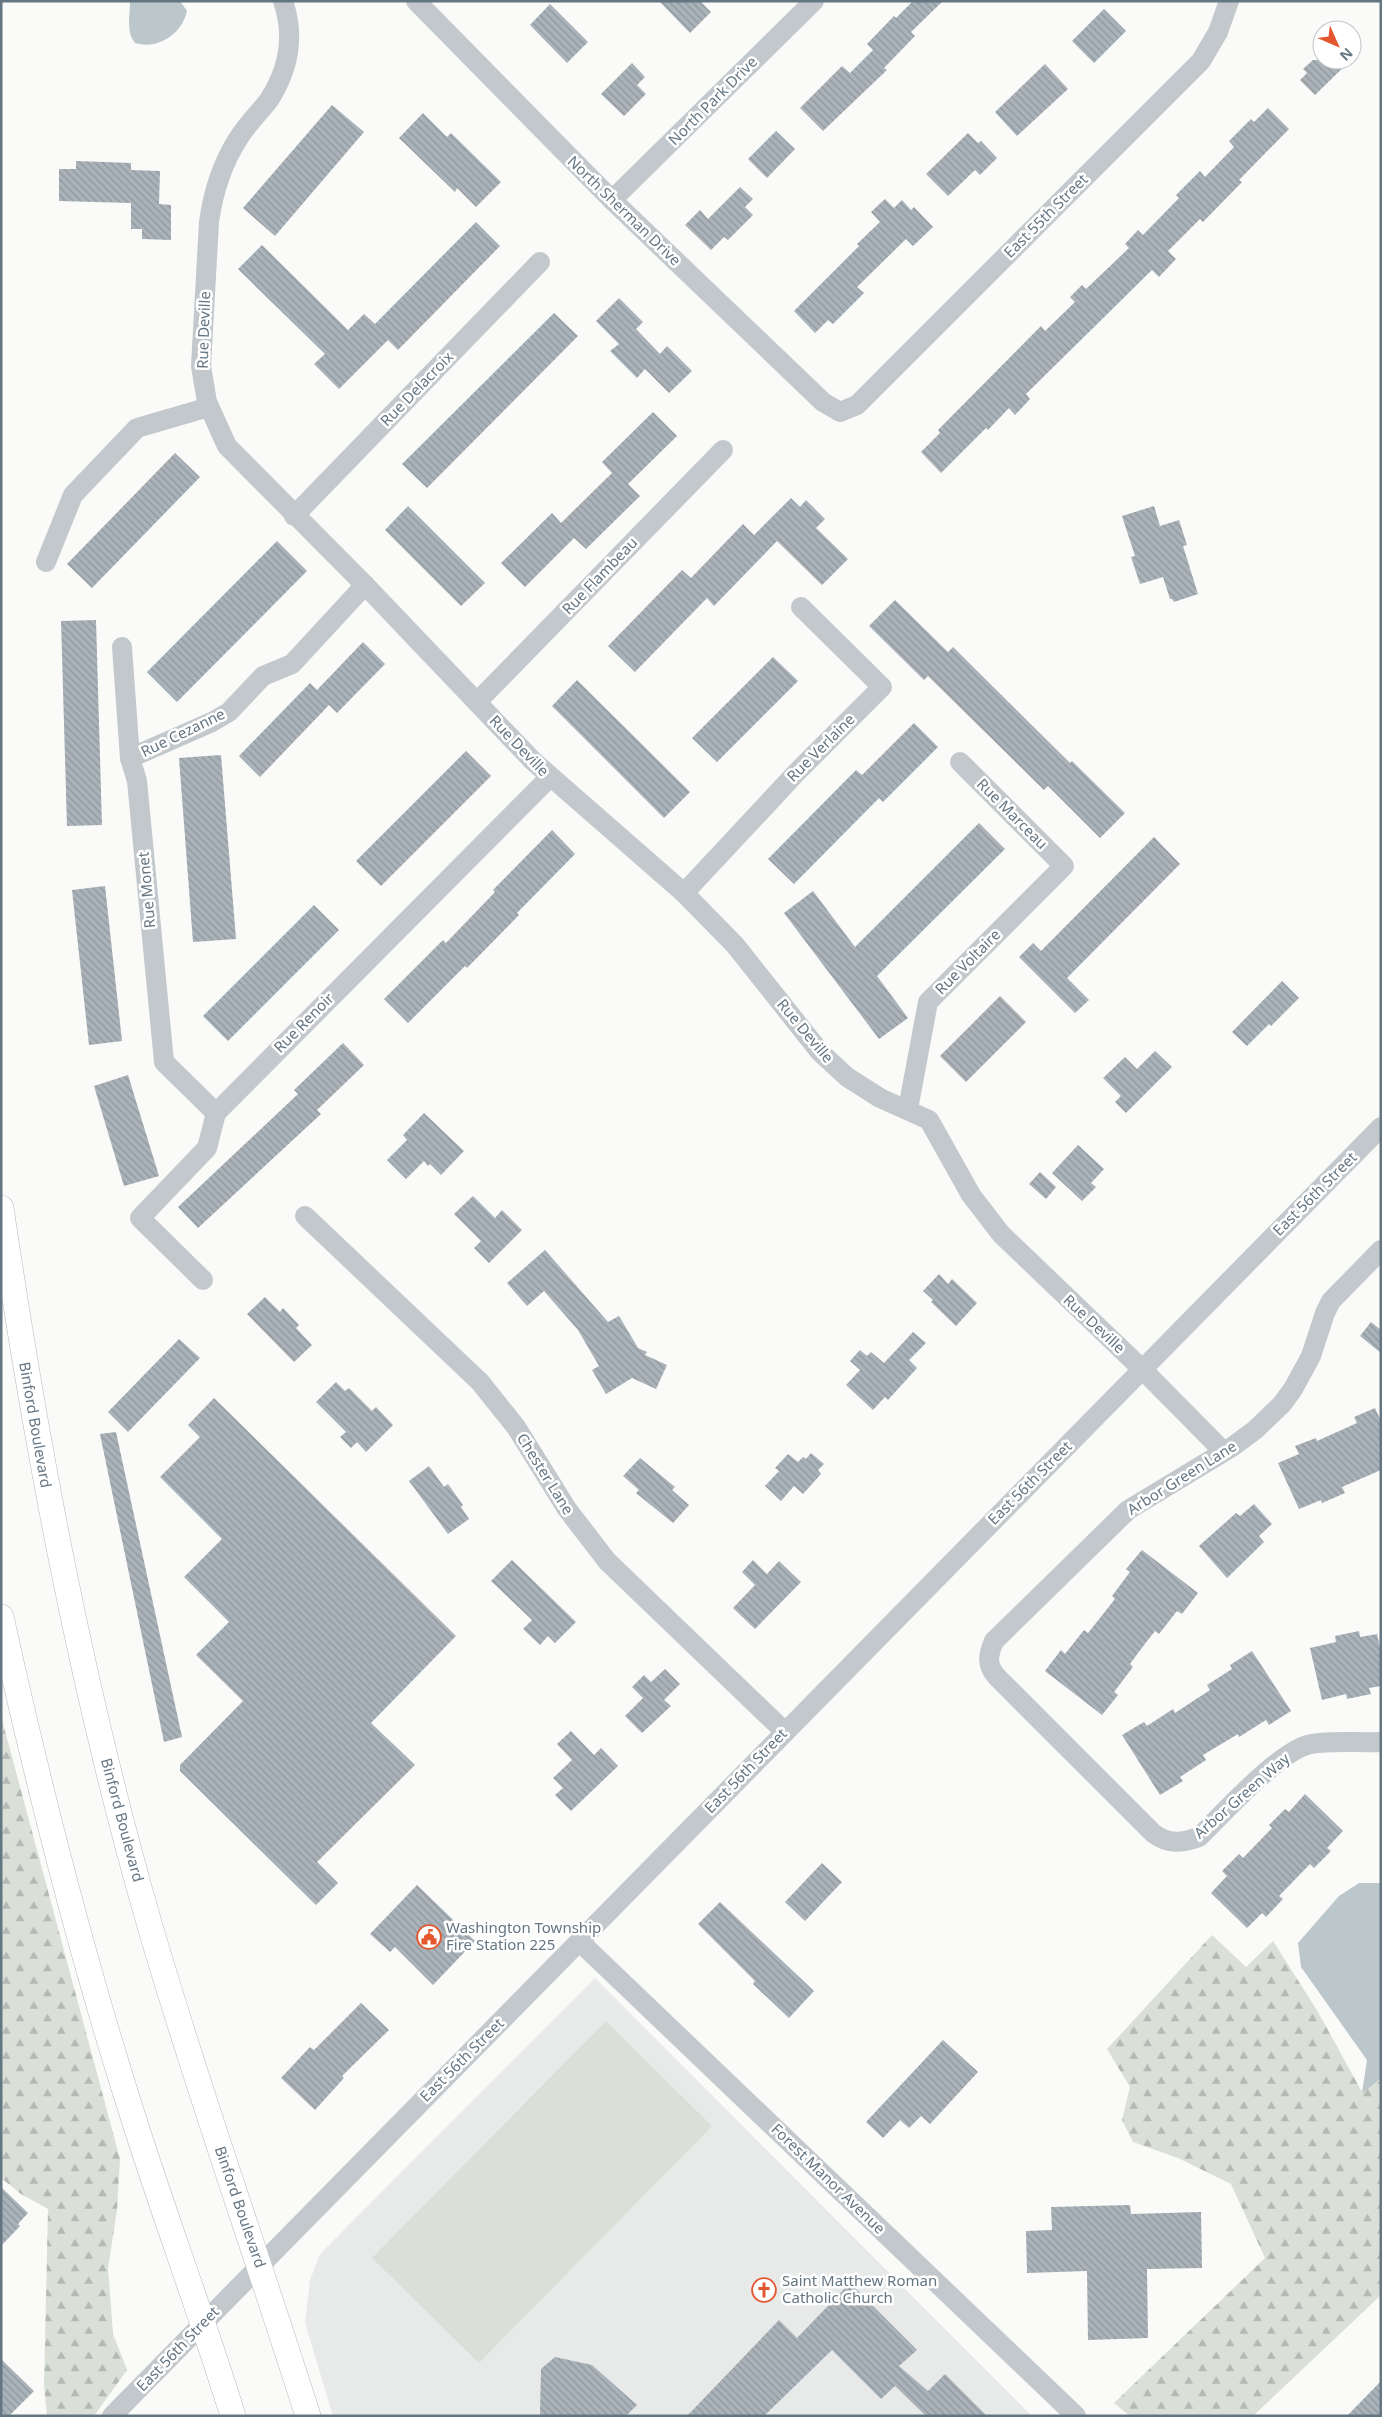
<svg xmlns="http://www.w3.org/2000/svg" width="1382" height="2417" viewBox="0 0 1382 2417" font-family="'Noto Sans',sans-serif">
  <defs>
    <pattern id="forest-firs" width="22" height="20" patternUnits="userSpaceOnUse" patternTransform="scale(1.25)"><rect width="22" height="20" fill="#dadfd7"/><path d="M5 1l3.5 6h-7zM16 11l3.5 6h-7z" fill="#b4b9b4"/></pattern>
    <pattern id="building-back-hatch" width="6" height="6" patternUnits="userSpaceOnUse" patternTransform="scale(1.25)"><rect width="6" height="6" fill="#aab3b9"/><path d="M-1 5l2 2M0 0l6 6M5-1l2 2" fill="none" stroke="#8e969c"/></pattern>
  </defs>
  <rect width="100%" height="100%" fill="#fafaf8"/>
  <!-- built -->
  <path fill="#e8e9e9" d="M595,1978L1032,2416H333L305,2323L310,2280L320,2254Z"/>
  <!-- forest -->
  <g fill="url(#forest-firs)">
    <path d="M1,1716L120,2159L117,2210L108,2268L113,2334L127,2370L94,2416H47L44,2385L48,2209L21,2194L1,2178Z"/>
    <path d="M1212,1935L1246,1967L1273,1941L1318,2012L1362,2092L1381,2080V2295L1253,2416H1130L1114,2403L1265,2258L1231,2184L1178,2158L1133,2142L1122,2120L1130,2087L1107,2049Z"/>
  </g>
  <!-- green -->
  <path fill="#dadfd7" d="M606,2021L712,2126L479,2363L372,2258Z"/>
  <!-- water -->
  <g fill="#bbc7cb">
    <path d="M130,1H180L187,11C182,34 158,50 135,43C126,32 130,15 130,1Z"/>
    <path d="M1359,1883H1381V2079L1362,2093L1367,2060L1301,1967L1298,1943L1339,1896Z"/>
  </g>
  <!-- building -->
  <g fill="url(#building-back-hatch)">
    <path d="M659,1H700L711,12L690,33Z"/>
    <path d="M913,1H943L911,32L915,36L884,68L887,70L823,131L800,108L842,66L850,73L873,50L867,44L894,16L896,18Z"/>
    <path d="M550,4L588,42L567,63L530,25Z"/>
    <path d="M1104,9L1126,31L1094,63L1072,41Z"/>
    <path d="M1313,60H1351L1315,95L1300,80L1307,73L1303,69Z"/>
    <path d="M632,63L645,77L637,85L646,94L624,116L601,94Z"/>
    <path d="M1045,64L1068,89L1017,136L995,112Z"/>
    <path d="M332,105L364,132L275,236L243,208Z"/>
    <path d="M1268,108L1289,129L1239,180L1242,182L1203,222L1200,219L1168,251L1176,259L1159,277L1152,270L1026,394L1030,399L1015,415L1009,408L988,430L986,428L941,473L921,452L940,433L938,430L1041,326L1045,331L1075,302L1070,297L1082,285L1086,289L1129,248L1125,244L1138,230L1143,235L1179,198L1176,195L1200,171L1205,177L1234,147L1229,141L1251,119L1254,122Z"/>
    <path d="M423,113L447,137L451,133L501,182L476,207L457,188L455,192L399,138Z"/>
    <path d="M776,131L795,149L767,178L748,159Z"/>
    <path d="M968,133L978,143L981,141L997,158L980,175L975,170L948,196L926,174Z"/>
    <path d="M76,161L131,163V170L160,171L159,204L171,205V240L142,239V229H131V203L59,201V169H76Z"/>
    <path d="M740,187L753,199L745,207L753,215L728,240L724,237L711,250L685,225L700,210L708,219Z"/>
    <path d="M885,199L894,208L902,200L911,210L914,207L933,227L913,246L906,239L857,287L864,293L833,324L828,320L815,333L794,311L859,246L857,244L880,222L871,212Z"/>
    <path d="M476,222L500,246L398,350L388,340L339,389L314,364L325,354L238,269L262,245L348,330L364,314L375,324Z"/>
    <path d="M619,298L643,322L636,329L660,354L667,346L692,371L669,393L645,369L637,378L610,351L619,344L596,321Z"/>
    <path d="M554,313L578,336L427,488L402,464Z"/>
    <path d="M653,412L677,436L628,484L640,496L586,549L574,538L525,587L501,563L552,513L561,523L612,473L602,462Z"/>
    <path d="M175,453L200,477L92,588L67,564Z"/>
    <path d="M791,498L800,507L806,500L825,519L816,528L848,559L822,585L777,541L714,606L707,598L635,672L608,646L682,570L691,578L743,524L754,535Z"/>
    <path d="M408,506L485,583L461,606L385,530Z"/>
    <path d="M1154,506L1160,526L1179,520L1187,545L1183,546L1198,594L1174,602L1172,599H1170L1163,577L1140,584L1131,557L1135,556L1122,516Z"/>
    <path d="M277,541L307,571L177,702L147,672Z"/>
    <path d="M895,600L948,652L953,647L1070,763L1072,761L1125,813L1100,838L1048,786L1044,790L928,676L924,680L869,626Z"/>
    <path d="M96,620L102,825L67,826L61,621Z"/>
    <path d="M363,642L385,664L337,713L329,705L260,777L239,756L310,683L317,690Z"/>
    <path d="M773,657L798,681L717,762L692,738Z"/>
    <path d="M577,680L690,792L664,818L552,706Z"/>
    <path d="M914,723L938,747L883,802L879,798L794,884L768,859L856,770L862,775Z"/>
    <path d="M466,751L491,776L381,886L356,861Z"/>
    <path d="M221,755L236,939L193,942L179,758Z"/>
    <path d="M979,823L1005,849L877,976L908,1018L879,1039L784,913L813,891L855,947Z"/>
    <path d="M552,830L575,854L517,913L519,915L467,968L465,966L408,1023L384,999L443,940L446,943L495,892L493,890Z"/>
    <path d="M1154,837L1180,864L1067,978L1089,1000L1075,1013L1019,957L1033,943L1041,951Z"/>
    <path d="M105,886L122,1041L89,1045L72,890Z"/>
    <path d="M314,905L339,930L228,1041L203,1016Z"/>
    <path d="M1282,981L1299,998L1271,1026L1269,1024L1247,1046L1232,1032Z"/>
    <path d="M1000,996L1026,1022L966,1082L940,1056Z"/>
    <path d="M343,1043L364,1065L317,1110L321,1114L198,1228L178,1207L298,1094L294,1090Z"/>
    <path d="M1155,1051L1172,1067L1126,1113L1115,1102L1121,1096L1103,1078L1125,1057L1137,1069Z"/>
    <path d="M128,1075L159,1176L124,1186L94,1086Z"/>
    <path d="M424,1113L464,1151L441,1175L430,1164L428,1166L424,1161L406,1179L387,1160L407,1140L403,1135Z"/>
    <path d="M1078,1145L1104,1169L1091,1183L1096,1187L1082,1201L1052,1173Z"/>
    <path d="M1040,1172L1056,1187L1046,1199L1029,1184Z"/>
    <path d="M473,1196L495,1218L502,1210L522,1230L489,1263L474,1248L481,1241L454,1214Z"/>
    <path d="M545,1250L608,1322L619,1316L638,1348L647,1352L645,1355L667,1365L656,1389L632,1378L606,1394L592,1370L599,1366L578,1330L544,1291L527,1306L507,1283Z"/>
    <path d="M939,1274L948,1284L952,1279L977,1303L956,1326L931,1302L933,1300L923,1291Z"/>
    <path d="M265,1297L280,1312L283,1308L299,1325L296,1328L312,1345L294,1362L247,1314Z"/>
    <path d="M1371,1322L1381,1330V1353L1360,1336Z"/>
    <path d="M913,1332L926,1343L909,1360L917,1368L888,1400L885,1397L873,1410L846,1385L860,1370L850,1361L860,1350L867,1356L871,1352L884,1363Z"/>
    <path d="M179,1339L200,1358L128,1432L108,1412Z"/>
    <path d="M336,1382L345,1391L349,1388L372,1411L376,1407L393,1425L366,1452L357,1442L351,1448L340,1437L346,1432L316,1402Z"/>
    <path d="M214,1398L456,1636L371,1723L415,1765L317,1862L338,1883L316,1905L180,1771V1765L243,1701L196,1655L229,1622L184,1577L222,1539L160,1477L200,1437L188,1425Z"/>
    <path d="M1375,1408L1381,1421V1470L1342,1487L1345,1493L1322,1503L1321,1500L1299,1509L1278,1463L1299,1454L1295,1446L1316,1438L1317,1441L1357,1423L1354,1417Z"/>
    <path d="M116,1432L182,1737L164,1742L100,1434Z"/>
    <path d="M811,1453L824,1464L818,1470L821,1474L803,1494L794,1486L781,1501L765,1486L779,1471L775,1468L788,1454L798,1462L803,1457L806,1459Z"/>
    <path d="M640,1458L675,1487L672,1490L689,1505L673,1523L636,1493L639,1490L623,1476Z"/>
    <path d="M429,1466L444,1487L448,1484L463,1505L461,1507L469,1519L448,1534L409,1481Z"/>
    <path d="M1254,1504L1272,1524L1259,1536L1264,1542L1227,1578L1199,1546L1236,1513L1240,1516Z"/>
    <path d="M1142,1550L1198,1593L1182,1614L1177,1611L1159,1634L1155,1631L1144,1645L1130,1664L1133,1667L1114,1692L1118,1695L1102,1715L1045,1671L1061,1650L1065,1654L1084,1630L1088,1633L1115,1599L1112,1596L1130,1572L1126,1569Z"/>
    <path d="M512,1560L576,1622L555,1643L548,1636L540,1645L523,1629L532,1620L491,1581Z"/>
    <path d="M753,1560L767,1574L779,1561L801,1582L755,1629L733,1608L755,1585L742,1572Z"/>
    <path d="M1359,1631L1360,1637L1377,1634L1381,1652V1686L1369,1688L1371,1694L1347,1699L1346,1694L1322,1700L1310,1648L1336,1642L1335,1636Z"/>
    <path d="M1252,1651L1291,1711L1269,1725L1266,1720L1239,1737L1238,1734L1203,1755L1206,1760L1180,1777L1183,1781L1160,1795L1122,1735L1144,1722L1147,1726L1173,1709L1175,1713L1210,1690L1207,1685L1232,1669L1230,1665Z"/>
    <path d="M665,1669L680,1684L664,1700L671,1706L642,1733L625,1716L643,1698L632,1687L644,1675L651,1682Z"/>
    <path d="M571,1731L594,1755L601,1748L618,1766L571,1811L555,1795L563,1788L553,1778L572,1760L557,1744Z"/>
    <path d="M1305,1794L1343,1831L1327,1848L1331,1851L1314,1868L1310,1864L1279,1896L1283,1899L1266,1917L1262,1913L1247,1928L1211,1893L1227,1876L1222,1871L1239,1854L1243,1858L1272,1828L1269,1825L1285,1809L1289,1812Z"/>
    <path d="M822,1863L842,1882L805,1921L785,1902Z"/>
    <path d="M417,1885L475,1941L433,1985L395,1947L390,1952L370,1934Z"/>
    <path d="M720,1902L814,1991L789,2018L753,1984L755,1981L698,1924Z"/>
    <path d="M361,2003L389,2030L342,2076L344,2078L315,2110L281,2078L310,2047L314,2050Z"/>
    <path d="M943,2040L978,2072L930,2124L921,2116L909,2128L900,2120L883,2138L866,2122Z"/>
    <path d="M1,2187L28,2213L18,2224L20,2226L1,2246Z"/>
    <path d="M1130,2205L1131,2214L1201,2212L1202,2268L1147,2269L1148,2338L1088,2340L1087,2271L1027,2273L1026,2231L1052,2230L1051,2207Z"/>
    <path d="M850,2283L917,2350L899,2366L928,2391L945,2374L987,2416H926L895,2386L881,2399L832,2350L764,2416H687L779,2320L797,2338Z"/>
    <path d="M555,2357L592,2365L637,2405L626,2416H540L541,2369Z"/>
    <path d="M1,2359L34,2391L9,2416H1Z"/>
    <path d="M1381,2381V2416H1347Z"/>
  </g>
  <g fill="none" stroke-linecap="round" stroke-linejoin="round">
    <!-- major casing -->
    <g stroke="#b5babe" stroke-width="26">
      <g id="major">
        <path d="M1,1208C37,1451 82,1691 150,1926C198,2091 256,2252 308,2416"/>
        <path d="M1,1617C39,1789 82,1959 136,2126C167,2223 203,2319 233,2416"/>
      </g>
    </g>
    <!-- minor -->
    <g stroke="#c3c8cc" stroke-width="20">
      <path d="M283,1C295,36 289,69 269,100C259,113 247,124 238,139C222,164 213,193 209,222L201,366L207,402L227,446L365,585L533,761L684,893L735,945L820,1052L847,1077L880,1098L929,1120L971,1195L1001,1234L1142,1369L1223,1451"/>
      <path d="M416,1L612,200L823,402L840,412L857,405L1201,61L1218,32L1229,1"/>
      <path d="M612,200L814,1"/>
      <path d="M294,516L540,262"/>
      <path d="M46,562L73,495L137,428L209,407"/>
      <path d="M122,647L130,758L137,781L164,1062L216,1113"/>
      <path d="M477,702L723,450"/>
      <path d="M130,758L212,722L229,712L263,676L292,664L365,585"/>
      <path d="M684,893L797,772L882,687L801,607"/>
      <path d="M908,1109L928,1002L1064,866L960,762"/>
      <path d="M305,1216L480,1382L516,1427L567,1509L607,1561L785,1732"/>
      <path d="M1381,1250L1331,1301L1325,1313L1311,1356L1293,1389L1282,1404L1255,1430L1232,1447L1128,1510L994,1641C988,1655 986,1665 997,1677L1153,1833C1168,1845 1182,1843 1199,1837C1223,1814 1281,1749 1311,1744C1333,1740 1358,1743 1381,1742"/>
      <path d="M203,1280L140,1218L207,1148L216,1113L550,777"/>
      <path d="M580,1942L1076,2416"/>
      <path d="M112,2416L1381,1127"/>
    </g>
    <!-- major -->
    <use href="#major" stroke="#fff" stroke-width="25"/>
  </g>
  <!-- icons -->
  <defs>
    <g id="civic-ring" transform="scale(1.25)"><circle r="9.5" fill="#fff" stroke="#e4572e" stroke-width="1.5"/><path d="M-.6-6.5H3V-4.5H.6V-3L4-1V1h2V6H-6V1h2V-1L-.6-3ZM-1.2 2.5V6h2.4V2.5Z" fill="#e4572e"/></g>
    <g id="church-ring" transform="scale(1.25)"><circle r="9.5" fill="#fff" stroke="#e4572e" stroke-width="1.5"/><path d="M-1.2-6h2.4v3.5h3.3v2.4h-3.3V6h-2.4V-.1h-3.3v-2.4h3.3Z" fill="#e4572e"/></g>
  </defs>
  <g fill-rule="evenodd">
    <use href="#civic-ring" x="429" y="1937"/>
    <use href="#church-ring" x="764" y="2290"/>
  </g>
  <g text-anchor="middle" stroke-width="5" stroke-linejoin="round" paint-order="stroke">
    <!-- street labels -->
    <g font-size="15" fill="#657683" stroke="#fff">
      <text transform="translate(713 101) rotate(-45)" y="5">North Park Drive</text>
      <text transform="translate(624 211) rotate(44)" y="5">North Sherman Drive</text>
      <text transform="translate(1046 216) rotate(-45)" y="5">East 55th Street</text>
      <text transform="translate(204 330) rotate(-88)" y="5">Rue Deville</text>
      <text transform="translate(417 389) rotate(-46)" y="5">Rue Delacroix</text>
      <text transform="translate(600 576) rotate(-46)" y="5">Rue Flambeau</text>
      <text transform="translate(183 733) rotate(-26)" y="5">Rue Cezanne</text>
      <text transform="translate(519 746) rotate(46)" y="5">Rue Deville</text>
      <text transform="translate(821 748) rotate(-45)" y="5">Rue Verlaine</text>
      <text transform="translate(1012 814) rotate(45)" y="5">Rue Marceau</text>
      <text transform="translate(147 890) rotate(-95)" y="5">Rue Monet</text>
      <text transform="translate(968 962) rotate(-45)" y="5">Rue Voltaire</text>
      <text transform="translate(304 1023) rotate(-45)" y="5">Rue Renoir</text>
      <text transform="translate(805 1031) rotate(50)" y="5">Rue Deville</text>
      <text transform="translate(1315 1194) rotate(-45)" y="5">East 56th Street</text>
      <text transform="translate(1094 1324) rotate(43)" y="5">Rue Deville</text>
      <text transform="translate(35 1425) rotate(80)" y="5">Binford Boulevard</text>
      <text transform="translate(545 1474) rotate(58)" y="5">Chester Lane</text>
      <text transform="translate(1182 1478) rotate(-32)" y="5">Arbor Green Lane</text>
      <text transform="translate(1030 1483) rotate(-45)" y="5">East 56th Street</text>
      <text transform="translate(746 1771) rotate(-46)" y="5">East 56th Street</text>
      <text transform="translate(1242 1796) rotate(-41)" y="5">Arbor Green Way</text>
      <text transform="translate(122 1820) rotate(75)" y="5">Binford Boulevard</text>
      <text transform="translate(462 2060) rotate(-45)" y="5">East 56th Street</text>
      <text transform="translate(828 2179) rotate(44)" y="5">Forest Manor Avenue</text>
      <text transform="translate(240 2207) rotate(71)" y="5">Binford Boulevard</text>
      <text transform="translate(178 2349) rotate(-46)" y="5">East 56th Street</text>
    </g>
    <!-- poi labels -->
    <g font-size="15" fill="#657683" stroke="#fff" text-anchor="start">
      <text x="446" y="1933">Washington Township<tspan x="446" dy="17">Fire Station 225</tspan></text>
      <text x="782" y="2286">Saint Matthew Roman<tspan x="782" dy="17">Catholic Church</tspan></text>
    </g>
  </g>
  <!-- border -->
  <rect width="1382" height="2417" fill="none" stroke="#657683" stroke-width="5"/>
  <!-- north arrow -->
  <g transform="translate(1337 45) rotate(135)"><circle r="24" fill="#ffffff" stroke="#c1c8cd"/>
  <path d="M0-4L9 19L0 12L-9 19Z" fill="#e4572e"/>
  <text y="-8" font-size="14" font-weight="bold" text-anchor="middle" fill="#657683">N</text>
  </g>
</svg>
